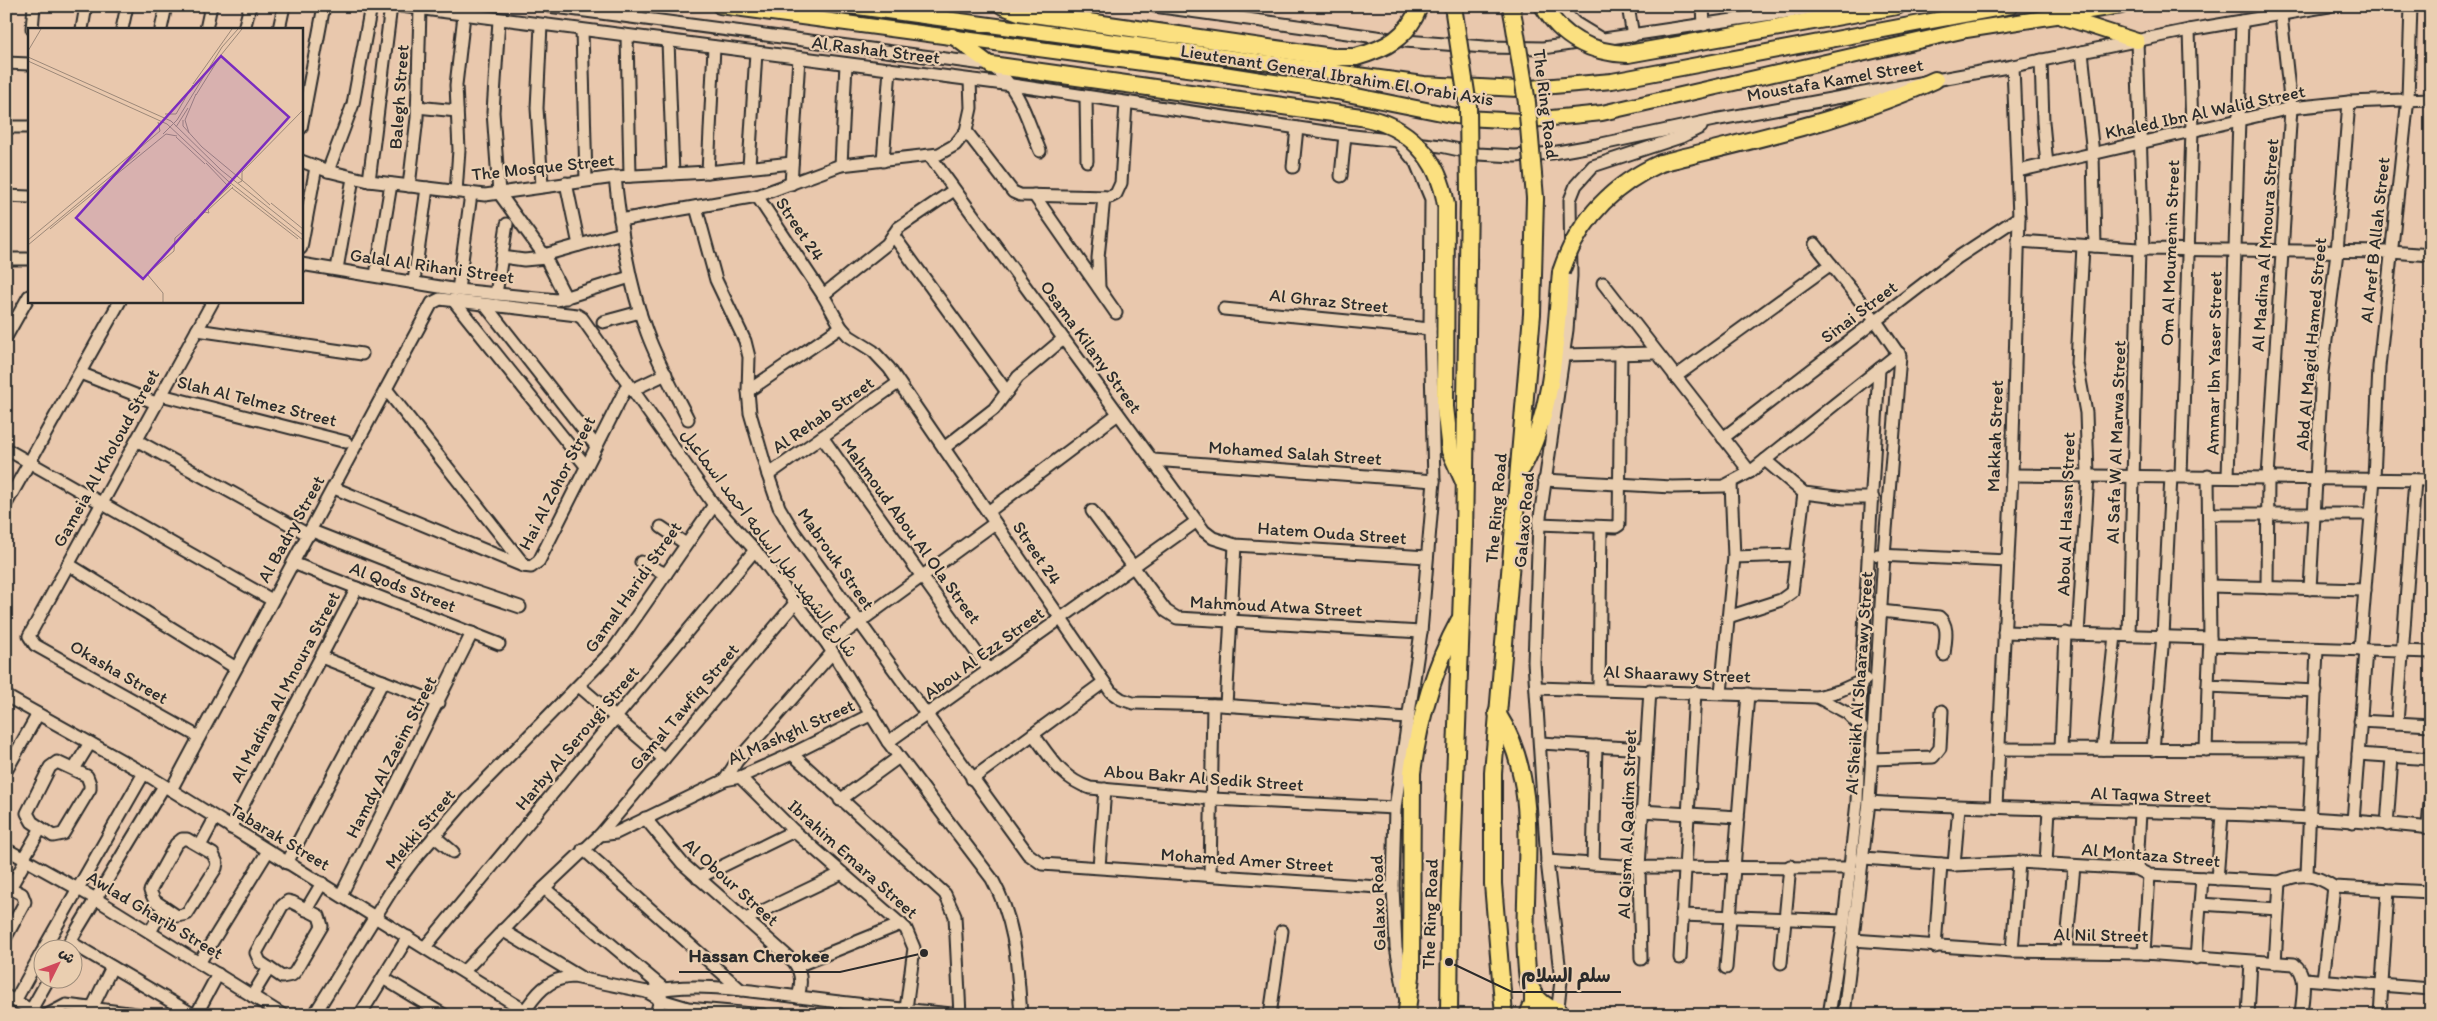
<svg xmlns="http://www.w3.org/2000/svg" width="2437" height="1021" viewBox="0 0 2437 1021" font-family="Itim,'Playpen Sans Arabic',sans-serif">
  <rect width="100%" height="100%" fill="#e9c8ad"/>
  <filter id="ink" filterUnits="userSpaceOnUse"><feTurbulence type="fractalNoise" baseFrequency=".02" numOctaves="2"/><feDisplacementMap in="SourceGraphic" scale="10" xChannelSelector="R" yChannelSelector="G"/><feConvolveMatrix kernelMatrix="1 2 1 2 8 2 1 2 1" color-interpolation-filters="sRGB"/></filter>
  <g filter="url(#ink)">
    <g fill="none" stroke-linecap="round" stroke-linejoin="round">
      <!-- minor casing -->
      <g stroke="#2b2b2b" stroke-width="15">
        <g id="minor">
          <path d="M401,6L1012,85L1345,135L1441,146L1478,154L1515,156L1552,153L1597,145L1714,120L2013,66L2189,30L2329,6"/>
          <path d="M548,6L991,65C1021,90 1026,117 1040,151"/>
          <path d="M1154,6L1405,41L1485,47L1543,48L1827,6"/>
          <path d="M1558,6L1575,23L1603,40"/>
          <path d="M1628,6L1633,36"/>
          <path d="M1703,6L1704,25"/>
          <path d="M6,8V6"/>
          <path d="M499,20L493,112L499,193L544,255L566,298"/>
          <path d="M541,25L537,108L542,186"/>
          <path d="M32,29L34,6"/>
          <path d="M82,29L86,6"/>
          <path d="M122,29L127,6"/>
          <path d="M161,29L166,6"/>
          <path d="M206,29L211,6"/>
          <path d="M244,29L250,6"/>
          <path d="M279,29L284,6"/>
          <path d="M582,30L586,180"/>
          <path d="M627,36L630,176"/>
          <path d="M668,41L673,174"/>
          <path d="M2137,41L2144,249"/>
          <path d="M2082,52L2093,154L2095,246"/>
          <path d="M2041,60L2043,122L2047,165"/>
          <path d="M6,63L29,64"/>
          <path d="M1086,97L1087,161"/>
          <path d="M417,107L457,111"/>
          <path d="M6,127H29"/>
          <path d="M301,128L324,6"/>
          <path d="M966,131L1013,192L1020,195L1110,197L1116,194L1121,183L1126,103"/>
          <path d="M1398,141L1416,163L1431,199L1430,329L1434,481L1421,632L1395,808L1393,888L1396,947L1405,997"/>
          <path d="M930,156L1204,531L1213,538L1235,545L1427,557"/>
          <path d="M301,161L328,171L369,181L485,195L615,177L708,172L792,163"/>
          <path d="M883,161L890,69"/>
          <path d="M841,165L846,64"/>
          <path d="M749,167L756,52"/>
          <path d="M1293,167L1297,128"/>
          <path d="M328,171L353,104L371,6"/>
          <path d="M2018,171L2291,108L2349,102L2431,99"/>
          <path d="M708,172L714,47"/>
          <path d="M1341,176L1345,135"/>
          <path d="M615,177C621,230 628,282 647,333C658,363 674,391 688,419"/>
          <path d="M369,181L391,6"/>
          <path d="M566,183L579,245"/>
          <path d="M791,184L799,58"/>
          <path d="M409,186L417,118L420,9"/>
          <path d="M456,192L459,150L456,85L464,15"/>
          <path d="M1034,195L1116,313"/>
          <path d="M6,196L29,197"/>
          <path d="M757,196L823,295L841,327L849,336L873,351L889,368L1111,692L1121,699L1133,703L1220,705L1408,718"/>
          <path d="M696,207L716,280L745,341L749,357L748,391L750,413L768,475L779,507L794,532L1028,854L1042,864L1393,888"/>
          <path d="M620,220L757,196L841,165L939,154L955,145L966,131L971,108L970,80"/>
          <path d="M893,235L1007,392"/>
          <path d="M2018,241L2139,249L2391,252L2431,255"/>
          <path d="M1815,244L1876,321L1900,356L1884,555L1869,802L1844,1015"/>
          <path d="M301,248L316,167"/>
          <path d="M544,255L622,233"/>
          <path d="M502,257L524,260L546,258"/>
          <path d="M6,259H29"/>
          <path d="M301,264L458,290L557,300L630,277"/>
          <path d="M337,269L353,178"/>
          <path d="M376,275L391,184"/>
          <path d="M414,281L427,188"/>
          <path d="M1603,283L1750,472"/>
          <path d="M1099,288L1098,258L1104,197"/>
          <path d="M458,290L471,194"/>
          <path d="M496,294L507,224"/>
          <path d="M823,295L887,244L898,228L954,190"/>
          <path d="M453,300L586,466"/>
          <path d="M485,305L596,446"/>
          <path d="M1224,309L1430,329"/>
          <path d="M603,322L640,312"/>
          <path d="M197,330L362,354"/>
          <path d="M6,337L29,296"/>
          <path d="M1564,355L1656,353"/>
          <path d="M80,373L156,403"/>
          <path d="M1675,377L1831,264"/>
          <path d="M386,389L525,566"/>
          <path d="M632,390L666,374"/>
          <path d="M748,391L841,327"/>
          <path d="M161,395L346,442"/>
          <path d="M822,437L989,670"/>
          <path d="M1723,438L1957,258L2019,217"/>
          <path d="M136,440L309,535"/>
          <path d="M944,448L994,409L1018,377L1063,339"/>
          <path d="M6,449L272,600"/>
          <path d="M1153,460L1434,481"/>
          <path d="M1765,460L1804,493L1844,498H1873"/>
          <path d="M768,475L898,383"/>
          <path d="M2012,475L2431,480"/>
          <path d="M2181,476L2192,130L2189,30"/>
          <path d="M2208,476L2210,638"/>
          <path d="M2228,477L2242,21"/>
          <path d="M1544,480L1672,487L1724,486L1750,472L1899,353"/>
          <path d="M334,488L523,566L531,567L539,561L628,384"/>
          <path d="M6,504L120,301"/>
          <path d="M1092,511L1166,611L1177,618L1421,632"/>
          <path d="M988,512L1118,414"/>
          <path d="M2209,514H2371"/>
          <path d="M1539,524L1616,527L1619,525L1621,353"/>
          <path d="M661,527L686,544"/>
          <path d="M312,531L414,571L520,607"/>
          <path d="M1878,555L2008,561"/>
          <path d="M1734,557L1797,555"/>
          <path d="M641,562L666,574"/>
          <path d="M293,563L499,644"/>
          <path d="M68,564L236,668"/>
          <path d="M2210,586L2365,590"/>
          <path d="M2267,588L2268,477L2291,108L2281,15"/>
          <path d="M2310,589L2322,372L2337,252L2349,102"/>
          <path d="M1880,611L1939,617C1950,626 1945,642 1944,655"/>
          <path d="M1728,617L1781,600L1792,592L1804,493"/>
          <path d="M2004,632L2210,638L2208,686L2316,691"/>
          <path d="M2078,634L2088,475L2086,413L2077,363L2083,246"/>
          <path d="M2129,635L2139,249"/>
          <path d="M828,645L995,523"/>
          <path d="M2210,645L2431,652"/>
          <path d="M2360,650L2374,478L2379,367L2408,98L2411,6"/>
          <path d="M321,657L439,703"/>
          <path d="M579,686L664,759"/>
          <path d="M1537,688L1817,697L1839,691L1866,679"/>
          <path d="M1599,688L1601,527"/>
          <path d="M1721,693L1734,557L1731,483"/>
          <path d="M6,696L144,773L532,1015"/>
          <path d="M1817,697L1847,713L1862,728"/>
          <path d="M1226,705L1235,545"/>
          <path d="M2360,721L2431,725"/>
          <path d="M2397,723L2415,480"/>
          <path d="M1033,734C1050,757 1062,779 1090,788L1213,799L1395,808"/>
          <path d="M199,737L35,645L29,636L213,301"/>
          <path d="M888,742L1197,521"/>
          <path d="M1540,743L1646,749"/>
          <path d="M2061,748L2066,633"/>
          <path d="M1999,749L2313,750"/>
          <path d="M2103,749L2115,635"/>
          <path d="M2153,750L2163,636L2171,476"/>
          <path d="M2206,750L2208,686"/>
          <path d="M792,754L945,894L955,916L960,1015"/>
          <path d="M2358,754L2431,759"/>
          <path d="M1871,759L1933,757L1940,748L1942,711"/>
          <path d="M57,762L87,776L90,784V789L63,834L53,836L32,822L27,813L50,767Z"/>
          <path d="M74,769L90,743"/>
          <path d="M6,771L38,714"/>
          <path d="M740,777L794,831L906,929L914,948L906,1009"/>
          <path d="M972,779L1104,682"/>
          <path d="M725,780L737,761L832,653"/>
          <path d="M171,790L432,303L440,299L577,315L582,318L714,505L755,550L828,645L888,742L992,879C1017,924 1017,965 1021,1015"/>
          <path d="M840,800L899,757"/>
          <path d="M1869,802C2056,813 2244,808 2431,828"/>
          <path d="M1996,807L2012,475L2019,217L2013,66"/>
          <path d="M1641,811L1738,817"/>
          <path d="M645,818L683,864L794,962C802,973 802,984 798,997"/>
          <path d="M2353,822L2366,650"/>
          <path d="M2387,825L2392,757"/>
          <path d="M2428,827L2431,791"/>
          <path d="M231,828L357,588"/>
          <path d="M600,835L616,833L725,780L740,777L792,754L872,714"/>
          <path d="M434,836L453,852"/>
          <path d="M182,839H187L213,854L217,863L216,868L187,914L177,916L155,901L150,891L176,844Z"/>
          <path d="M200,846L215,818"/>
          <path d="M6,849L96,899L283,1015"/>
          <path d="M583,849L741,990"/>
          <path d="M1864,858L1954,865L2019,862L2137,869L2149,875L2280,882C2300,872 2315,874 2334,887L2431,892"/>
          <path d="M23,859L41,828"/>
          <path d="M1547,861L1639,867L1850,868"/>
          <path d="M287,863L383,681"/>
          <path d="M1593,864L1596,746"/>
          <path d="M2046,864L2049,809"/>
          <path d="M1954,865L1959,807"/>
          <path d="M1099,867L1105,789"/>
          <path d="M2137,869L2140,812"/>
          <path d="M2307,874L2317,649"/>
          <path d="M1210,875L1213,705"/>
          <path d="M698,878L794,831"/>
          <path d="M2217,879L2222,815"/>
          <path d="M6,886L22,894L25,902L6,937"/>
          <path d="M10,888L26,860"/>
          <path d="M544,888L663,988L656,1015"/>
          <path d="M341,895L472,633"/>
          <path d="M288,901L292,902L319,916L322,926L295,972L292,975L282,977L260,962L256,953L282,906Z"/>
          <path d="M2200,904L2278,909"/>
          <path d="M306,910L322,883"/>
          <path d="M1681,915L1844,921"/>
          <path d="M746,919L842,873"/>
          <path d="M502,930L580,977"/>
          <path d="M150,932L164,907"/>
          <path d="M1853,940L2012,951L2144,953L2294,964C2309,975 2302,998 2301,1015"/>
          <path d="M70,942L194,1015"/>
          <path d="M425,947L755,550"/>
          <path d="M1935,947L1941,864"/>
          <path d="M44,948L144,773"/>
          <path d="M66,948L164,786"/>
          <path d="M2012,951L2019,862"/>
          <path d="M2066,952L2074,866"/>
          <path d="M2144,953L2149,875"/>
          <path d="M1680,958L1695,692"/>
          <path d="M2196,958L2202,878"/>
          <path d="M1641,959L1639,867L1650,690"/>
          <path d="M199,963L268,851"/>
          <path d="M1781,963L1790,866"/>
          <path d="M2275,963L2280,882"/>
          <path d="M797,966L901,924"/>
          <path d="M1726,968L1748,694"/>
          <path d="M464,971L544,888L600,835L796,602"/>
          <path d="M383,978L444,1015"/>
          <path d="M2304,979L2431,989"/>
          <path d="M2323,980L2334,887"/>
          <path d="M647,992C697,981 749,991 799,997C853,1004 908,1010 962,1015"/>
          <path d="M6,996L40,1015"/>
          <path d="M252,996L269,968"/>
          <path d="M15,1001L42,952"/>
          <path d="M92,1008L112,967"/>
          <path d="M31,1010L49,978"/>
          <path d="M47,1015L66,1005L144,1015"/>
          <path d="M196,1015L218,974"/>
          <path d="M314,1015L393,888L413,861L468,798L613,650L714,505"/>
          <path d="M360,1015L408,937"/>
          <path d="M522,1015C535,995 548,977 574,977L647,992L661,1000L688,1008L763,1015"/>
          <path d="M1270,1015L1282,931"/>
          <path d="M1557,1015L1561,981L1547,861L1534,662L1539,524L1567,330L1571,276L1570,200L1576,185L1593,166L1681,137L1701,127"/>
          <path d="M1829,1015L1844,921L1857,802L1861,682L1879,369"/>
          <path d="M2248,1015L2251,962"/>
          <path d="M2380,1015L2388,890"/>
        </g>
      </g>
      <!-- major casing -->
      <g stroke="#2b2b2b" stroke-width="18">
        <g id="major">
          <path d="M720,6L1217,73L1337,92L1466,118L1521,121L1602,113L1966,30L2121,6"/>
          <path d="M850,6L1424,84L1518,89L1612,81L2011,6"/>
          <path d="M2062,17L2137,41"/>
          <path d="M952,36L991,65"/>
        </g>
      </g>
      <!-- highway casing -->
      <g stroke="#2b2b2b" stroke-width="20">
        <g id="highway">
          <path d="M1003,6L1019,12L1332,57H1356"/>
          <path d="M1511,6L1514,22"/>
          <path d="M1628,54L1897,6"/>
          <path d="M991,65L1361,117"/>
          <path d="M1661,163C1754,139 1848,120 1935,80"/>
          <path d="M1446,205L1445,407L1450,451L1464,482"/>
          <path d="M1522,468C1555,408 1555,338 1561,272"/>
          <path d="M1497,713C1548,793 1517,891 1528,980C1532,995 1542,1006 1558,1011"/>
          <path d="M1407,1011L1411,976L1412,773C1419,719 1433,669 1459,621"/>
          <path d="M1449,1015L1450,913L1464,539L1469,196"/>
          <path d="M1504,1015L1493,884V773L1532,314L1535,198"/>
          <path d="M1528,1015L1533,1003V992"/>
        </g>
      </g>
      <!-- minor -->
      <use href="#minor" stroke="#eacfb1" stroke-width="11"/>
      <!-- major -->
      <use href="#major" stroke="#fbe080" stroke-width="14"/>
      <!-- highway -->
      <use href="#highway" stroke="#fbe080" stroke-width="16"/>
      <!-- highway-bridge casing -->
      <g stroke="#2b2b2b" stroke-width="20" stroke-linecap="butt">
        <g id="highway-bridge">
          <path d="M1453,6L1468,106L1469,196"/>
          <path d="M1543,6C1562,38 1592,53 1628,54"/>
          <path d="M1514,22L1527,103L1535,198"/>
          <path d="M1356,57C1385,49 1409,37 1419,6"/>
          <path d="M1361,117C1408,125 1439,158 1446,205"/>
          <path d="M1561,272C1578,221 1612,185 1661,163"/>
        </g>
      </g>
      <!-- highway-bridge -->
      <use href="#highway-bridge" stroke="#fbe080" stroke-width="16"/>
    </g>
  </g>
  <g text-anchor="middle" stroke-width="4.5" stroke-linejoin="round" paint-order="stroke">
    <!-- street labels -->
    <g font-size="18" fill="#2b2b2b" stroke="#eacfb1">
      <text transform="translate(876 50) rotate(7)" y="6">Al Rashah Street</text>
      <text transform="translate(1337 75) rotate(9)" y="6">Lieutenant General Ibrahim El Orabi Axis</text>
      <text transform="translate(1835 80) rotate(-10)" y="6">Moustafa Kamel Street</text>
      <text transform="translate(399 97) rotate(-86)" y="6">Balegh Street</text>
      <text transform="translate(1546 104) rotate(83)" y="6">The Ring Road</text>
      <text transform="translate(2205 112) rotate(-12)" y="6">Khaled Ibn Al Walid Street</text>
      <text transform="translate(543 167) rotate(-6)" y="6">The Mosque Street</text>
      <text transform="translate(800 229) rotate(56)" y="6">Street 24</text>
      <text transform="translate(2375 240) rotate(-84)" y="6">Al Aref B Allah Street</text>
      <text transform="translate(2265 245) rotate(-86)" y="6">Al Madina Al Mnoura Street</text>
      <text transform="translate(2170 253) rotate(-88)" y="6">Om Al Moumenin Street</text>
      <text transform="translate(432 266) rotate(8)" y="6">Galal Al Rihani Street</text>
      <text transform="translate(1329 301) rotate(6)" y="6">Al Ghraz Street</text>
      <text transform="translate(1859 312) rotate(-37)" y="6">Sinai Street</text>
      <text transform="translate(2311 344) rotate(-85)" y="6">Abd Al Magid Hamed Street</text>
      <text transform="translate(1091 347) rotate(54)" y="6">Osama Kilany Street</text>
      <text transform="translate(2214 363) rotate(-89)" y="6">Ammar Ibn Yaser Street</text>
      <text transform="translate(257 401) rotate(14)" y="6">Slah Al Telmez Street</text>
      <text transform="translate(823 415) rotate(-35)" y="6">Al Rehab Street</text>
      <text transform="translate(1995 436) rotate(-88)" y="6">Makkah Street</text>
      <text transform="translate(2116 442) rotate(-88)" y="6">Al Safa W Al Marwa Street</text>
      <text transform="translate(1295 453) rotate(4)" y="6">Mohamed Salah Street</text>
      <text transform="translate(106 458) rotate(-61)" y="6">Gameia Al Kholoud Street</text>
      <text transform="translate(557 483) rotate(-63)" y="6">Hai Al Zohor Street</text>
      <text transform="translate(1496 508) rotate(-85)" y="6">The Ring Road</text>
      <text transform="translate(2066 514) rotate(-88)" y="6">Abou Al Hassn Street</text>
      <text transform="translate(1524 520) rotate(-85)" y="6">Galaxo Road</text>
      <text transform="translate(291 529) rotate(-61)" y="6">Al Badry Street</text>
      <text transform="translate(911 531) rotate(54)" y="6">Mahmoud Abou Al Ola Street</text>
      <text transform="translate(1332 533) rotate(4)" y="6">Hatem Ouda Street</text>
      <text transform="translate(769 543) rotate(53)" y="6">شارع الشهيد طيار اسامه احمد اسماعيل</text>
      <text transform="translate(1037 553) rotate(56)" y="6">Street 24</text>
      <text transform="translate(836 559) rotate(55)" y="6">Mabrouk Street</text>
      <text transform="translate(403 587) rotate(21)" y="6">Al Qods Street</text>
      <text transform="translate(633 587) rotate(-55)" y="6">Gamal Haridi Street</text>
      <text transform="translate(1276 606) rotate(3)" y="6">Mahmoud Atwa Street</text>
      <text transform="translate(984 653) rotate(-36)" y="6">Abou Al Ezz Street</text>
      <text transform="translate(119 672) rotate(30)" y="6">Okasha Street</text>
      <text transform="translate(1677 674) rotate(2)" y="6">Al Shaarawy Street</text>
      <text transform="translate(1859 683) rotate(-86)" y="6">Al Sheikh Al Shaarawy Street</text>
      <text transform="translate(285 687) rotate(-62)" y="6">Al Madina Al Mnoura Street</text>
      <text transform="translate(684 707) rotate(-50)" y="6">Gamal Tawfiq Street</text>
      <text transform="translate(791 732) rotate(-24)" y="6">Al Mashghl Street</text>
      <text transform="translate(577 738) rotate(-50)" y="6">Harby Al Serougi Street</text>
      <text transform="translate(391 757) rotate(-63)" y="6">Hamdy Al Zaeim Street</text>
      <text transform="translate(1204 778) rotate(4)" y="6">Abou Bakr Al Sedik Street</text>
      <text transform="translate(2151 795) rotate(2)" y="6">Al Taqwa Street</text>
      <text transform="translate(1627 824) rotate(-88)" y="6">Al Qism Al Qadim Street</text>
      <text transform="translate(420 829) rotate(-50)" y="6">Mekki Street</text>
      <text transform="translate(280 837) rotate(31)" y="6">Tabarak Street</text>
      <text transform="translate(2151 855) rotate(5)" y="6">Al Montaza Street</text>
      <text transform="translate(853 859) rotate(42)" y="6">Ibrahim Emara Street</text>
      <text transform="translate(1247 860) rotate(4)" y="6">Mohamed Amer Street</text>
      <text transform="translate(731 882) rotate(42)" y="6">Al Obour Street</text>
      <text transform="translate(1378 903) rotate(-92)" y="6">Galaxo Road</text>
      <text transform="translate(1430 914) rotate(-88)" y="6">The Ring Road</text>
      <text transform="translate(155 915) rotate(31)" y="6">Awlad Gharib Street</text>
      <text transform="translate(2101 935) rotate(1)" y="6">Al Nil Street</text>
    </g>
  </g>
  <!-- overview -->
  <g transform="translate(28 28)">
    <rect width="275" height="275" fill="#e9c8ad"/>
    <path fill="none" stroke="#9d8979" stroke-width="1" d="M0,23L13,1M0,29L143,93L193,142L275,207M0,33L139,96L200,153L275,212M165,56L204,1M168,67L193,27L214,1M137,86H148L165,57M155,92V98L174,119L221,158M148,99L160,80M161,105L157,92L168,66M135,106L149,92L194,19L210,1M148,109L177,136M107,124L132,103L130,94M111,128L138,106L149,108M178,135L199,157M210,155L214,153V144L275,82M221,158L242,177M204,160L270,211M243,175L275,201M175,184L203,157M22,201L111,128M153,205L167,191M0,212L106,124M0,217L112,124M135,274V265L119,246L146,223L147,210L177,184L181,185L180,182L205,159"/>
    <path fill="#7b2cbf" fill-opacity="0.15" stroke="#7b2cbf" stroke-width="2.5" d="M193,28L261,89L115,251L48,190Z"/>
    <rect width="275" height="275" fill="none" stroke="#2b2b2b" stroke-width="2.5"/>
  </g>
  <!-- callouts -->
  <path fill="none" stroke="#2b2b2b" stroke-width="2" d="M924 953L840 972H679M1449 962L1512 992H1621"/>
  <g fill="#2b2b2b" stroke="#eacfb1" stroke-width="2">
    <circle cx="924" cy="953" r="5"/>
    <circle cx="1449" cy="962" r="5"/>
  </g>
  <g font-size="19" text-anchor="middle" font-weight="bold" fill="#2b2b2b" stroke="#eacfb1" stroke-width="4.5" stroke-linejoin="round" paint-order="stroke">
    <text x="759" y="962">Hassan Cherokee</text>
    <text x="1566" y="982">سلم السلام</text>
  </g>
  <!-- margin -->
  <rect width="2437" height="1021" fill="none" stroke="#eacfb1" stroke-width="25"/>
  <rect x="12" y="12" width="2412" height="996" fill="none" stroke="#2b2b2b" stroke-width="2" filter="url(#ink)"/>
  <!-- north arrow -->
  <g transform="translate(58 964) rotate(48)"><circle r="24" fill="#eacfb1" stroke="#9e8d7b"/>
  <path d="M0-4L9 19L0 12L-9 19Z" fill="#d1495b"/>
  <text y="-8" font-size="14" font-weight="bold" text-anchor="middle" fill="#2b2b2b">ش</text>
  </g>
</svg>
